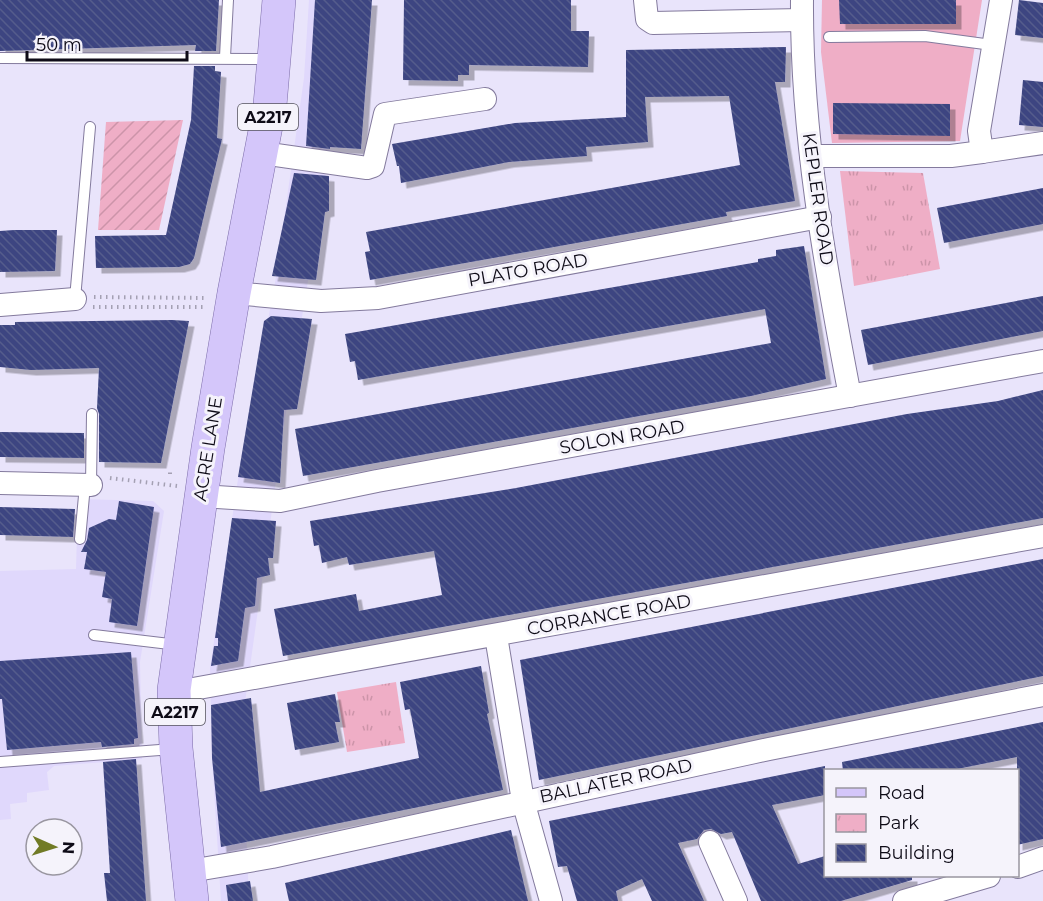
<svg xmlns="http://www.w3.org/2000/svg" width="1043" height="901" viewBox="0 0 1043 901" font-family="Montserrat,sans-serif">
  <defs>
    <pattern id="park-tufts" width="24" height="20" patternUnits="userSpaceOnUse" patternTransform="scale(1.5)"><rect width="24" height="20" fill="#efaec6"/><path d="M3 7l-1-3M5 7V3M7 7l1-3M15 17l-1-3M17 17v-4M19 17l1-3" fill="none" stroke="#cc94a9"/></pattern>
    <pattern id="garden-furrows" width="10" height="10" patternUnits="userSpaceOnUse" patternTransform="scale(1.5)"><rect width="10" height="10" fill="#efaec6"/><path d="M-1 1l2-2M0 10L10 0M9 11l2-2" fill="none" stroke="#cc94a9"/></pattern>
    <pattern id="building-back-hatch" width="6" height="6" patternUnits="userSpaceOnUse" patternTransform="scale(1.5)"><rect width="6" height="6" fill="#3d4581"/><path d="M-1 5l2 2M0 0l6 6M5-1l2 2" fill="none" stroke="#555c8c"/></pattern>
    <filter id="shadow"><feDropShadow dx="5.5" dy="5.5" stdDeviation="0" flood-color="#0004"/></filter>
  </defs>
  <rect width="100%" height="100%" fill="#e9e4fb"/>
  <!-- built -->
  <g fill="#e0d8fc">
    <path d="M309,0H346L329,155L283,431L242,724L249,901H221L212,758L210,668L238,479L275,283L304,78Z"/>
    <path d="M78,499L153,501L164,511L140,662L142,759L54,766L47,772L49,790L27,793V802L10,804L11,819L0,820V571L76,569Z"/>
  </g>
  <!-- grass -->
  <path fill="#efaec6" d="M822,0H982L960,141L832,143L821,52Z"/>
  <!-- park -->
  <g fill="url(#park-tufts)">
    <path d="M840,171L923,173L940,269L854,286Z"/>
    <path d="M396,682L405,743L347,752L337,692Z"/>
  </g>
  <!-- garden -->
  <path fill="url(#garden-furrows)" d="M183,120L159,230H98L106,122Z"/>
  <!-- building -->
  <g fill="url(#building-back-hatch)" filter="url(#shadow)">
    <path d="M0,0H219L216,51H195L196,45L0,51Z"/>
    <path d="M315,0H372L361,149L330,147V149L306,146Z"/>
    <path d="M404,0H571V31H589L588,67L469,65V75H458V81L403,80Z"/>
    <path d="M839,0H956V24H840Z"/>
    <path d="M1019,0L1043,3V38L1015,35Z"/>
    <path d="M786,47L785,82H775L795,201L726,212L727,216L370,280L365,252L370,251L366,232L740,165L729,96L645,97L648,142L586,147L587,156L509,162L401,183L399,166H397L392,144L515,123L626,117V50Z"/>
    <path d="M194,66H215V71L221,72L217,138L222,139L194,258L190,264L179,267L96,268L95,236L166,235L191,120Z"/>
    <path d="M1023,80L1043,82V127L1019,125Z"/>
    <path d="M833,103L950,104V136L833,134Z"/>
    <path d="M294,173L329,176V211L325,212L316,280L272,276Z"/>
    <path d="M1043,188V224L944,243L937,208Z"/>
    <path d="M14,230H57L55,271L0,272V231Z"/>
    <path d="M804,246L826,379L751,396L303,476L295,429L771,343L765,309L358,380L355,361L350,362L345,334L758,262V259L776,256V250Z"/>
    <path d="M1043,296V331L868,365L861,330Z"/>
    <path d="M271,316L312,319L297,409L284,410L280,483L238,477L264,321Z"/>
    <path d="M172,320L189,321L161,463L99,462V414L97,408L99,368L31,370L0,367V325H15V322Z"/>
    <path d="M1043,390V518L283,656L274,609L356,594L359,611L442,595L434,551L349,565L347,557L322,563L319,545L314,546L310,521L516,488L907,414L998,401Z"/>
    <path d="M0,432L84,433V458L0,457Z"/>
    <path d="M119,501L154,507L137,626L109,622L112,599L102,597L106,572L84,569L87,552H81L87,540L89,528L109,519L116,520Z"/>
    <path d="M0,507L75,509L73,537L0,535Z"/>
    <path d="M232,518L276,521L273,558H268L270,575L257,578L255,606L245,608L238,661L211,666L214,646H218V638H215Z"/>
    <path d="M1043,559V676L539,780L520,660Z"/>
    <path d="M131,652L138,738L134,739V744L102,747L101,742L7,750L2,699H0V661Z"/>
    <path d="M481,666L489,713L487,714L503,790L221,847L212,758L211,705L251,698L260,792L419,758L410,709L405,710L400,682Z"/>
    <path d="M335,694L340,722H335L339,742L295,750L287,703Z"/>
    <path d="M1043,722V839L1017,845V757L947,771H843L842,762Z"/>
    <path d="M136,759L146,901H107L104,873H110L103,762Z"/>
    <path d="M825,766V795L772,805L798,864L825,856V876H912V880L841,901H761L732,832L721,834L711,829L704,830L697,839L678,843L704,901H652L642,879L616,891L618,901H577L567,866L558,867L549,821Z"/>
    <path d="M511,830L528,901H289L285,883Z"/>
    <path d="M250,881L253,901H228L226,885Z"/>
  </g>
  <g fill="none" stroke-linecap="round" stroke-linejoin="round">
    <!-- service casing -->
    <g stroke="#837a9d" stroke-width="12">
      <g id="service">
        <path d="M829,37L925,36L992,45"/>
        <path d="M225,57L228,0"/>
        <path d="M0,58L272,59"/>
        <path d="M75,299L90,127"/>
        <path d="M91,485L92,414"/>
        <path d="M80,539L85,485"/>
        <path d="M94,635L178,645"/>
        <path d="M0,762L173,749"/>
      </g>
    </g>
    <!-- minor casing -->
    <g stroke="#837a9d" stroke-width="24">
      <g id="minor">
        <path d="M645,0L647,19L653,23L802,20"/>
        <path d="M802,0C801,133 825,266 850,396"/>
        <path d="M1001,0L979,131L982,152L1043,143"/>
        <path d="M262,153L367,168L373,166L385,114L485,99"/>
        <path d="M811,156H951L982,152"/>
        <path d="M234,293L321,301L378,298L820,217"/>
        <path d="M0,305L75,299"/>
        <path d="M0,483L91,485"/>
        <path d="M201,496L280,501L377,481L1043,361"/>
        <path d="M496,636L523,801L551,901"/>
        <path d="M174,690L193,689L1043,536"/>
        <path d="M710,842L736,901"/>
        <path d="M1018,867L1043,858"/>
        <path d="M190,871L272,857L769,749L1043,695"/>
        <path d="M904,901L989,876"/>
      </g>
    </g>
    <!-- primary casing -->
    <g stroke="#7c6ca9" stroke-width="34">
      <path id="primary" d="M192,901L176,748L174,690L208,448L234,293L270,105L279,0"/>
    </g>
    <!-- path -->
    <g stroke="#a4a0b3" stroke-width="4" stroke-dasharray="1.5 4.5" stroke-linecap="butt">
      <path d="M94,297L206,298"/>
      <path d="M93,307H206"/>
      <path d="M170,474V470"/>
      <path d="M110,478L177,486"/>
    </g>
    <!-- service -->
    <use href="#service" stroke="#fff" stroke-width="10"/>
    <!-- minor -->
    <use href="#minor" stroke="#fff" stroke-width="22"/>
    <!-- primary -->
    <use href="#primary" stroke="#d4c6fa" stroke-width="33"/>
  </g>
  <g text-anchor="middle" stroke-width="6" stroke-linejoin="round" paint-order="stroke">
    <!-- shield labels -->
    <g fill="#f5f3fb" stroke="#53515b" stroke-width="1.5">
      <rect x="238" y="104" width="60" height="26" rx="4.5"/>
      <rect x="145" y="699" width="60" height="26" rx="4.5"/>
    </g>
    <g font-size="16" font-weight="bold" fill="#0e0b17">
      <text x="268" y="123">A2217</text>
      <text x="175" y="718">A2217</text>
    </g>
    <!-- street labels -->
    <g font-size="18" fill="#0e0b17" stroke="#f5f3fb">
      <text transform="translate(818 199) rotate(82)" y="6">KEPLER ROAD</text>
      <text transform="translate(528 270) rotate(-10)" y="6">PLATO ROAD</text>
      <text transform="translate(622 437) rotate(-10)" y="6">SOLON ROAD</text>
      <text transform="translate(208 449) rotate(-81)" y="6">ACRE LANE</text>
      <text transform="translate(609 615) rotate(-10)" y="6">CORRANCE ROAD</text>
      <text transform="translate(616 781) rotate(-12)" y="6">BALLATER ROAD</text>
    </g>
  </g>
  <!-- legend -->
  <rect x="824" y="769" width="195" height="108" fill="#f5f3fb" stroke="#9996a0" stroke-width="1.5"/>
  <rect x="836" y="788" width="30" height="9" fill="#d4c6fa" stroke="#9996a0" stroke-width="1.5"/>
  <text x="878" y="799" font-size="18" fill="#0e0b17">Road</text>
  <rect x="836" y="814" width="30" height="18" fill="url(#park-tufts)" stroke="#9996a0" stroke-width="1.5"/>
  <text x="878" y="829" font-size="18" fill="#0e0b17">Park</text>
  <rect x="836" y="844" width="30" height="18" fill="url(#building-back-hatch)" stroke="#9996a0" stroke-width="1.5"/>
  <text x="878" y="859" font-size="18" fill="#0e0b17">Building</text>
  <!-- north arrow -->
  <g transform="translate(54 847) rotate(93)"><circle r="28" fill="#f5f3fb" stroke="#9996a0" stroke-width="1.5"/>
  <path d="M0-4.5L10 22L0 15L-10 22Z" fill="#717b26"/>
  <text y="-9" font-size="16" font-weight="bold" text-anchor="middle" fill="#0e0b17">N</text>
  </g>
  <!-- scale -->
  <path d="M27 51v9h160v-9" fill="none" stroke="#0e0b17" stroke-width="3"/>
  <text x="36" y="51" font-size="18" fill="#0e0b17" stroke="#f5f3fb" stroke-width="4.5" paint-order="stroke">50 m</text>
</svg>
